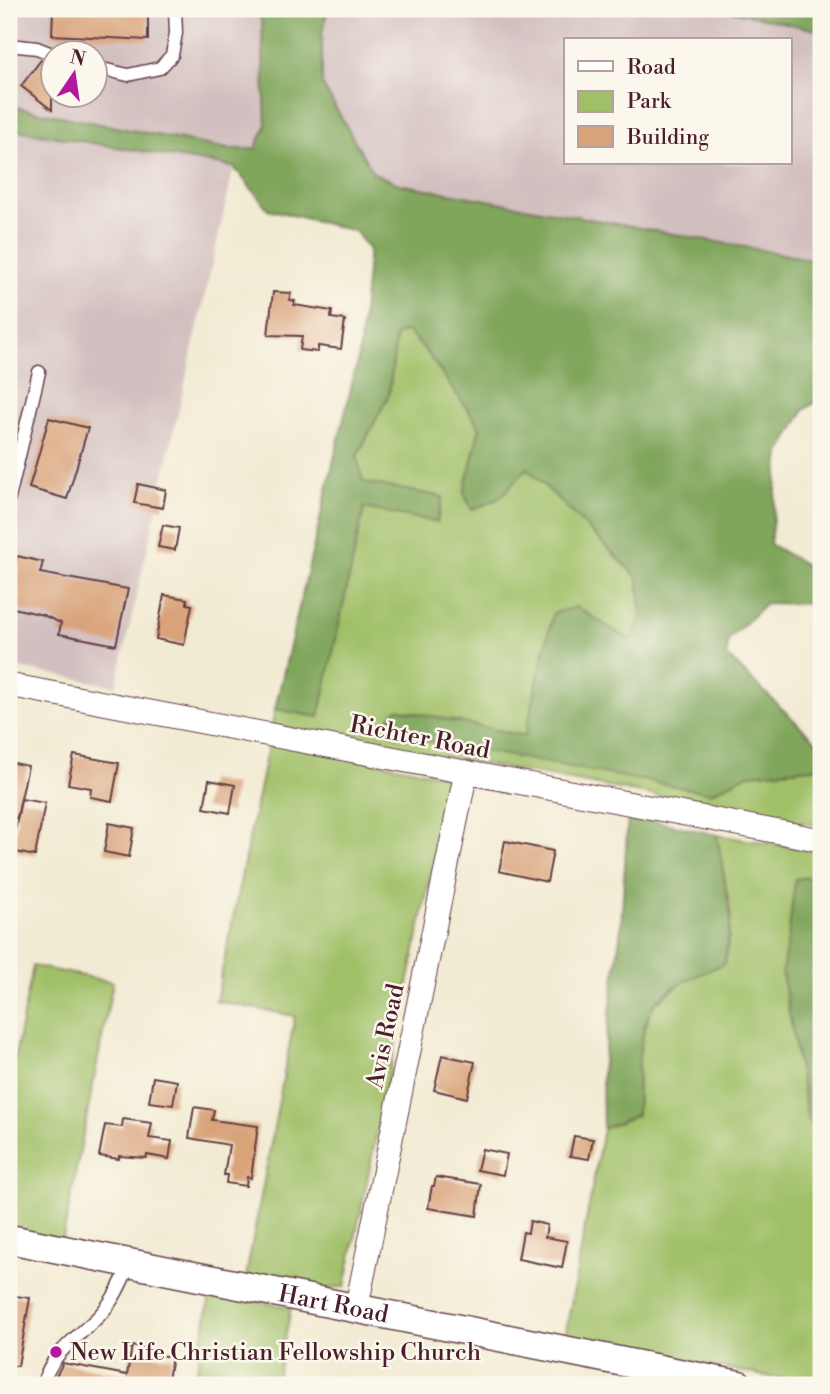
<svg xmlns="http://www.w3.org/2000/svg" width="830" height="1394" viewBox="0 0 830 1394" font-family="'Libre Bodoni',serif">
  <rect width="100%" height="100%" fill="#fbf7ec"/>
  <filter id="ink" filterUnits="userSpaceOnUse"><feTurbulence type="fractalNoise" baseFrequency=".0143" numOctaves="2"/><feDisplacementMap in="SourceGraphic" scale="14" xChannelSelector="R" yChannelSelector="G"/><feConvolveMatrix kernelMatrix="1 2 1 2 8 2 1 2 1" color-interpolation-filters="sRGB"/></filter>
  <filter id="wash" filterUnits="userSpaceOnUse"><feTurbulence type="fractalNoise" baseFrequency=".00686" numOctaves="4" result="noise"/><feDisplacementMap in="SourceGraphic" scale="28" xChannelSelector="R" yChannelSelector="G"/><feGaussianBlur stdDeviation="1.57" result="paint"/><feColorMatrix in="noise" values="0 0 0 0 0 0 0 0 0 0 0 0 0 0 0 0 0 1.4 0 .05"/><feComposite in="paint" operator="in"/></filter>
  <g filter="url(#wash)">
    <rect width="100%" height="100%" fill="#f2ebd3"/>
    <!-- industrial -->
    <g fill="#d2bfbf" fill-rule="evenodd">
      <path d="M9,9H258L262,24L266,126L255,149H227L9,106ZM52,52H94V94H52Z"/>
      <path d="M328,9H723L821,31V261L399,184L373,173L322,84V32ZM566,40H790V163H566Z"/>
      <path d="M9,129L234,167L116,686L9,666Z"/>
    </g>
    <!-- green -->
    <g fill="#a0c068" stroke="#75704a" stroke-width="2">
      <path d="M408,331L425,350L480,427L464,493L472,510L499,498L527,468L638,578L642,617L630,640L576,607L525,736L398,709L711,793L748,774L821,767V826L272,725L275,709L319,717L364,507L437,522L443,497L362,482L357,456L389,395L396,334Z"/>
      <path d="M269,741L451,777L345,1286L320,1290L246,1276L295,1016L216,1001Z"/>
      <path d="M717,835L821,852V875L795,879L788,940L782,972L808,1120L821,1133V1385H812L565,1337L603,1129L637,1114L639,1050L652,1006L686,980L725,963L731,918Z"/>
      <path d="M33,966L113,982L62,1242L9,1231V1087Z"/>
      <path d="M211,1291L291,1308L276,1385H194Z"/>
    </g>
    <!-- forest -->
    <g fill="#80a65c" stroke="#656244" stroke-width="2">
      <path d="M258,9H328L322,32V84L373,173L399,184L821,261V398L804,410L780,453L770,544L821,574V599L814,604L766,603L728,640L727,656L821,746V767L748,774L711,793L391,734L386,722L397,709L525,736L553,613L576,607L630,640L642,617L638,578L527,468L500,498L472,510L464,493L480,427L425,350L407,331L396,335L389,395L357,456L363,482L443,497L437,522L364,508L319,717L275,709L359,354L369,250L355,231L268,209L234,167L9,129V106L227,149H255L266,126L262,24Z"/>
      <path d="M723,9H821V31Z"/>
      <path d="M628,815L717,835L731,918L725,963C706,971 662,989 652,1008C636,1036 638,1083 637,1115L603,1129L602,1071L621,928Z"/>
      <path d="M821,875V1133L808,1121L782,972L788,940L795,879Z"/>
    </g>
    <g id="blocks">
      <!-- building -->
      <g fill="#d9a37a">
        <path d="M53,9H148V40L52,35Z"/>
        <path d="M41,60L52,68V110L21,86Z"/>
        <path d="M273,292L291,293L289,300L295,301L294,305L332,311L331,318L345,320L341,349L318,346V352L300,350L302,336L268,335Z"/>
        <path d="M49,418L88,428L67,499L29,488Z"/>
        <path d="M138,484L166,490L163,508L134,503Z"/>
        <path d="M163,525L179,528L175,550L158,547Z"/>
        <path d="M17,556L43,562L40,573L128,589L116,645L59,634L61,623L43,615L9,607V592Z"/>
        <path d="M164,595L187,599V604L192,605L184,645L156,639Z"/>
        <path d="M74,755L119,763L112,801L90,797L91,788L68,784Z"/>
        <path d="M9,762L28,766L17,818L9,817Z"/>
        <path d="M209,780L235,785L230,813L204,808Z"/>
        <path d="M21,799L45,803L35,856L11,851Z"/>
        <path d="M109,823L134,828L129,857L104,852Z"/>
        <path d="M505,841L553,851L547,882L499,871Z"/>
        <path d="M442,1055L475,1062L467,1098L434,1090Z"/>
        <path d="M153,1077L177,1081L173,1105L149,1102Z"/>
        <path d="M194,1107L214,1110L212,1120L258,1126L251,1178L247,1177L246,1186L226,1183L227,1175H224L229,1145L189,1138Z"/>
        <path d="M123,1119L152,1123L149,1138L172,1141L169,1159L147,1155L146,1158L119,1156V1159L99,1156L105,1125L122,1127Z"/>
        <path d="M574,1136L593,1139L589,1159L570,1156Z"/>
        <path d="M482,1149L507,1154L503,1175L477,1170Z"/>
        <path d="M436,1177L481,1184L477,1216L428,1208L432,1186H434Z"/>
        <path d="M530,1221L547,1225L545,1237L567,1241L562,1268L518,1259L523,1232L528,1233Z"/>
        <path d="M9,1295L30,1298L18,1366L9,1365Z"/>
        <path d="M132,1346L150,1350V1354L172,1357L167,1385H145L132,1382L131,1385H54L56,1376L63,1363L127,1375Z"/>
      </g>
    </g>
  </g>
  <g filter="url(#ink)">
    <use href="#blocks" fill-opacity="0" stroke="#633e44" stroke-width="2"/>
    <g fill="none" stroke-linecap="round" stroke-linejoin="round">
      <!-- service casing -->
      <g stroke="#633e44" stroke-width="15">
        <g id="service">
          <path d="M9,45L37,48L52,54"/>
          <path d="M94,67L128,75L160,68L172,55L176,33L175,9"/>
          <path d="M9,498L39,372"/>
          <path d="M43,1385C50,1354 77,1338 98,1317C113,1302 121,1284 129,1265"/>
        </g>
      </g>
      <!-- minor casing -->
      <g stroke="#633e44" stroke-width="25">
        <g id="minor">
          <path d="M9,685L821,840"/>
          <path d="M356,1310L466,772"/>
        </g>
      </g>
      <!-- tertiary casing -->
      <g stroke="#633e44" stroke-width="31">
        <g id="tertiary">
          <path id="s1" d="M9,1239L739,1385"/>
        </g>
      </g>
      <!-- service -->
      <use href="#service" stroke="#fff" stroke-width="12"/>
      <!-- minor -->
      <use href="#minor" stroke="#fff" stroke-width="23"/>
      <!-- tertiary -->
      <use href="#tertiary" stroke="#fff" stroke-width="28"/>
    </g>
  </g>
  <!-- markers -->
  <circle fill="#b5179e" stroke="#fbf7ec" stroke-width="2.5" cx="56" cy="1352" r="7"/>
  <g text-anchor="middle" stroke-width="5" stroke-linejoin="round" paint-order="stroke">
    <!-- street labels -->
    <g font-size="24" fill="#4a1f2b" stroke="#fbf7ec">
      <text transform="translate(420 737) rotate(11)" y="8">Richter Road</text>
      <text transform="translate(385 1036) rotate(-78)" y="8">Avis Road</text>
      <text dy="8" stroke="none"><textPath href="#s1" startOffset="331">Hart Road</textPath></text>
    </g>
    <!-- poi labels -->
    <g font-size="24" fill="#4a1f2b" stroke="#fbf7ec" text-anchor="start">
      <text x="70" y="1360">New Life Christian Fellowship Church</text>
    </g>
  </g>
  <!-- margin -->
  <rect width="830" height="1394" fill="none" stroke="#fbf7ec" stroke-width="35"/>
  <!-- legend -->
  <rect x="564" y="38" width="228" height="126" fill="#fbf7ec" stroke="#b4a19f" stroke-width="2"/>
  <rect x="578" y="61" width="35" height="10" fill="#ffffff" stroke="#b4a19f" stroke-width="2"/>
  <text x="627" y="74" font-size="21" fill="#4a1f2b">Road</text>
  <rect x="578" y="91" width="35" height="21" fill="#a0c068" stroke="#b4a19f" stroke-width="2"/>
  <text x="627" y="108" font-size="21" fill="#4a1f2b">Park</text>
  <rect x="578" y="126" width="35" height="21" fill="#d9a37a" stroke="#b4a19f" stroke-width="2"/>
  <text x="627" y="144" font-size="21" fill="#4a1f2b">Building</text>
  <!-- north arrow -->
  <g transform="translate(74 74) rotate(13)"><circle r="33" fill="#fbf7ec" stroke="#b4a19f" stroke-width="2"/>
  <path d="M0-5L12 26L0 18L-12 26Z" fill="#b5179e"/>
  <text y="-10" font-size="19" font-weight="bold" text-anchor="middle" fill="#4a1f2b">N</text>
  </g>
</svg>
